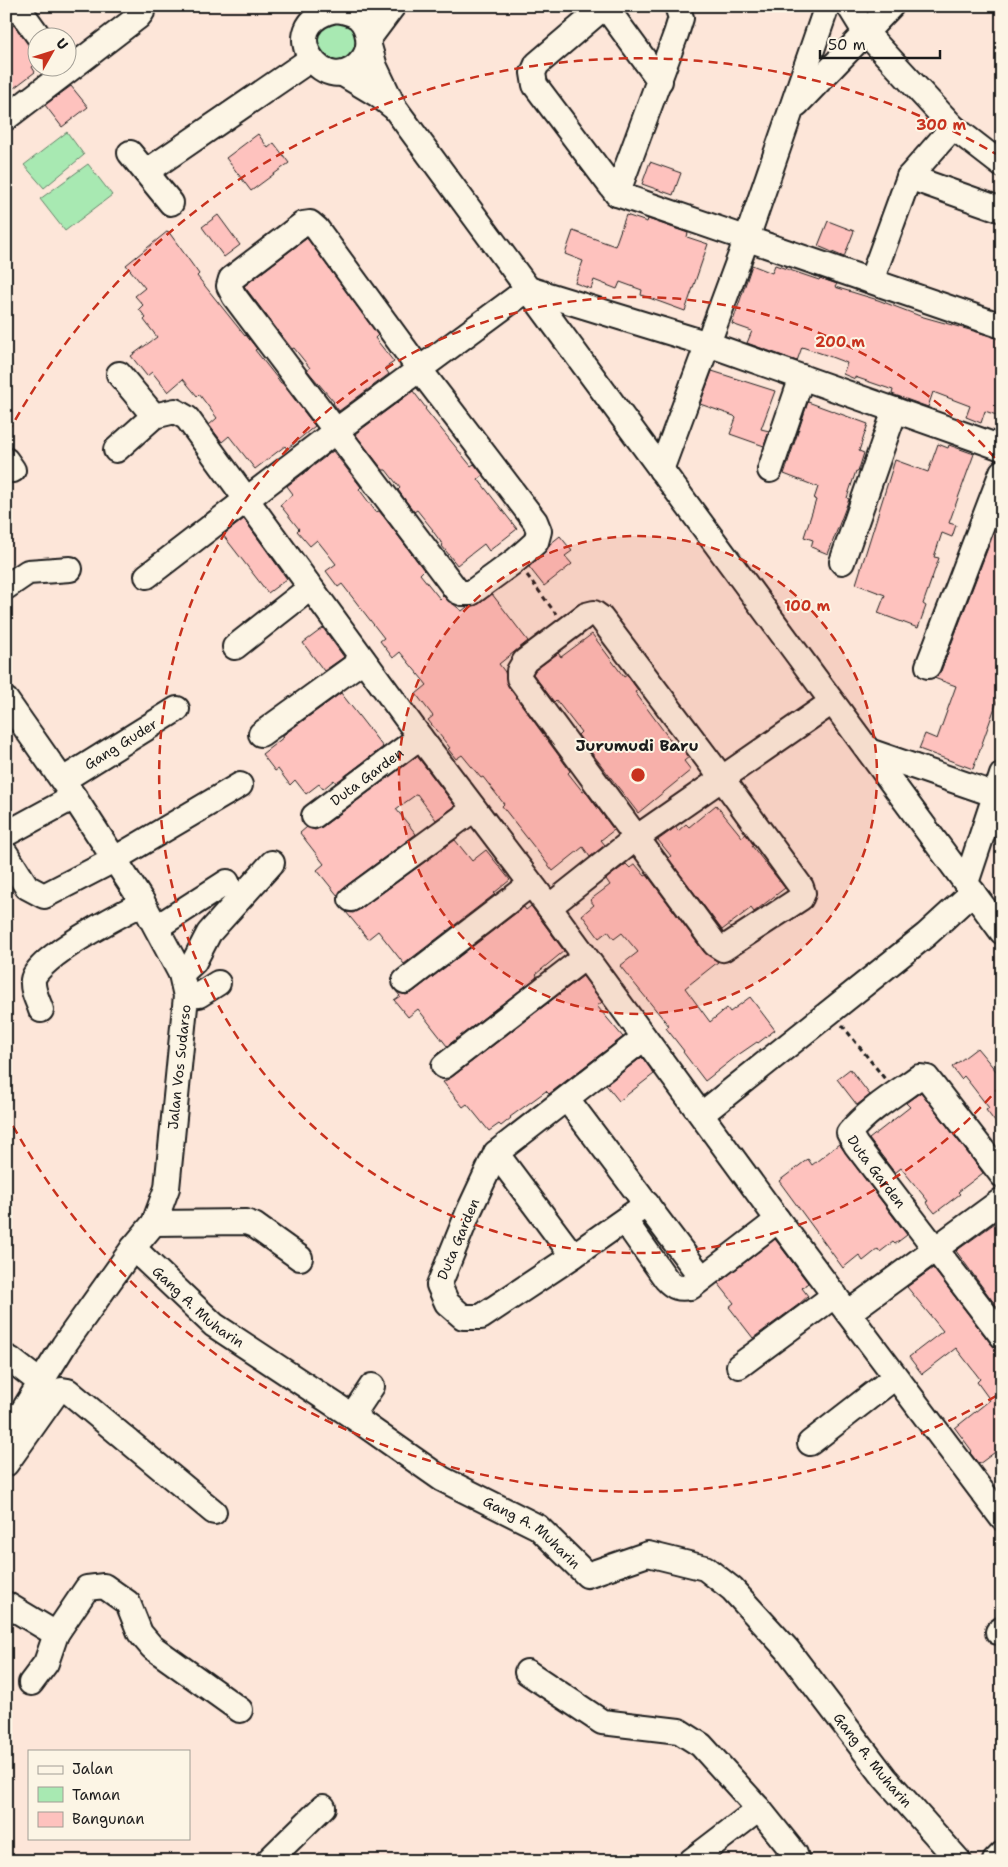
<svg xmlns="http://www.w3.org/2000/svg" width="1008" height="1867" viewBox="0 0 1008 1867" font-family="'Shantell Sans',sans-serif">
  <rect width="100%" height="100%" fill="#fde6d9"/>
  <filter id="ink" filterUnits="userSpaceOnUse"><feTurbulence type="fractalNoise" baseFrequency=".02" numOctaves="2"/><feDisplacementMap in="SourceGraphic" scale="10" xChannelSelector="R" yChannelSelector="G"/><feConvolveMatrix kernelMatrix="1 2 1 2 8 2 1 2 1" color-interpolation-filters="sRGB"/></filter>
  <g filter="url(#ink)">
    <!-- green -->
    <g fill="#a8e9b2" stroke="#628267">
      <path d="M336,18L351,23L362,47L332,70L314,40L318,25Z"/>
      <path d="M67,132L84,155L44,188L24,165Z"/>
      <path d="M88,164L112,195L65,231L40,199Z"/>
    </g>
    <!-- building -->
    <g fill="#fec2be" stroke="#1c1c1c">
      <path d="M14,25L38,55V62L32,67L35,72L6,94V31Z"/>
      <path d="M71,86L88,107L62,127L45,105Z"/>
      <path d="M258,134L268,148L274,143L289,163L251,191L226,158Z"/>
      <path d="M650,162L681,173L673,195L642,184Z"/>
      <path d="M218,215L240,245L224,257L202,227Z"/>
      <path d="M626,215L647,222L648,219L688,233L687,237L708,244L685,311L641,295L642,290L620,282L617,289L594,280L591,289L575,283L583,261L565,254L573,231L615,246Z"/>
      <path d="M828,221L854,231L844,257L818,246Z"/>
      <path d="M168,231L199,274L197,276L245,336L246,335L257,349L255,350L281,383H282L315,426L287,449L285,446L255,469L229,436L222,442L209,425L217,418L199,394L197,396L183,379L168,392L152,372L147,376L131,356L157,337L144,320L146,318L139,309L143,305L135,296L145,288L126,265Z"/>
      <path d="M307,238L378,335L375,338L394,362L385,368L389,374L339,411L333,403L334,402L307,370L310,368L294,348L292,349L244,286Z"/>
      <path d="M752,265L772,273L775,265L819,280L820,278L837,284L835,287L878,300L920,316L1002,339V417L985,411L981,423L966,417L970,406L933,392L928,407L892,394L893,390L855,377V379L843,374L847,363L826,355L802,347L797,361L747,343L752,331L732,324Z"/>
      <path d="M712,371L775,391L761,429L769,431L764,446L730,434L736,418L734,416L700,404Z"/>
      <path d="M413,391L426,408L425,409L471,466L474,464L483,475L478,479L517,529L489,551L484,544L457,565L442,546L443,545L432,530H433L417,510L414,512L398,490L400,488L386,470H383L355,434Z"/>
      <path d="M808,402L868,424L859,451L864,453L858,472L856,471L847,498L849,499L828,554L811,547L813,540L804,537L816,500L814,499L818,487L784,474Z"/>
      <path d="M938,444L948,448L949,445L974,454L949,523L956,525L952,537L942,533L934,557L939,558L923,604L926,606L918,628L878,613L885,595L856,584L895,460L928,472Z"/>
      <path d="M333,451L361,487L359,489L376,512L379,511L384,517L424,570L420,574L440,599L443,596L462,611L467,607L479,604L492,594L528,641L499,664L505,672L508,686L570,771L568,773L583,792L585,791L614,830L601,840L605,845L590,857L583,847L553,871L502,806L504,804L483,777L481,778L462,755L456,759L448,749L450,748L428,720L433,716L416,694L427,685L400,652L393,658L380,641L384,638L342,584L338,587L326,571L336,564L317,540L310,546L297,531L299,529L280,505L293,494L287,486Z"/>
      <path d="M1002,511V680L997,692L1000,693L973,769L919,749L925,734L937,739L956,686L934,678L941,671Z"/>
      <path d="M244,519L287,579L268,593L223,535Z"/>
      <path d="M560,536L572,551L565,556L572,564L544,586L529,567L545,552L550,544Z"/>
      <path d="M323,628L344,657L324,671L303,643Z"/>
      <path d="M592,634L624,677L627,675L638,690L635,692L674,745L678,742L689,757L684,761L691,770L638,813L578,735L581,732L556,700L554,702L533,674L535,670L558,653L561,657Z"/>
      <path d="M341,693L383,747L336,783L334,780L323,789L319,784L306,794L295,780L290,785L278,769L275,771L262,754L284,737L282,736Z"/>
      <path d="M417,756L455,806L436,820L417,794L396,809L416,834L343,888L338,896L317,870L324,864L300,833L307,827L315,830L322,827Z"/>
      <path d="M716,805L742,837L746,834L754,845L752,846L785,888L754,912L751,908L722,930L668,858L671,856L658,840L676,827L678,831L686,824L689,827Z"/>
      <path d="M455,840L472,861L486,850L510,880L494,893L495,894L404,964L378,931L368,939L346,912L353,913L359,910Z"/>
      <path d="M626,864L630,868L635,864L645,876L647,875L704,952L718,962L685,988L710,1022L727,1008L730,1012L750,997L775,1030L758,1043L757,1042L738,1055L705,1081L683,1052L684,1051L666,1028L669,1026L620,966L638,952L622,933L614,939L608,931L599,938L582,915L594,905L590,900L610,885L606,879Z"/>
      <path d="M531,906L564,951L536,974L537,975L536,978L447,1046L418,1009L408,1017L394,1000L400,996L396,991L406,995L413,992L524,907L526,910Z"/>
      <path d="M583,976L602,1002L597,1006L623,1037L549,1094L546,1091L510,1117L511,1118L501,1126L499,1124L489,1131L467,1104L463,1107L443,1082L452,1077Z"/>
      <path d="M977,1048L1002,1078V1131L986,1110L989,1108L972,1086L964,1076L961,1079L952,1067Z"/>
      <path d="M642,1057L654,1074L619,1101L606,1085Z"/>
      <path d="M850,1069L870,1095L857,1105L837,1079Z"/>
      <path d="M921,1092L983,1173L958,1192L960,1194L935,1213L926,1202L928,1201L901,1168L895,1173L869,1139L910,1107L906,1103Z"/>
      <path d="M839,1144L907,1235L895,1244L893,1242L880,1252L878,1249L863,1261L859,1255L843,1268L779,1181L808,1159L812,1165Z"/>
      <path d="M1002,1218V1303L997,1307L956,1251Z"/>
      <path d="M775,1239L808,1283L802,1288L808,1296L798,1305L753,1338L729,1307L734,1303L718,1283Z"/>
      <path d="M933,1268L991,1344L1002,1351V1447L979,1464L970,1453L972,1451L955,1428L990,1400L977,1382L980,1379L956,1348L922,1374L909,1357L943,1331L907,1287Z"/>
    </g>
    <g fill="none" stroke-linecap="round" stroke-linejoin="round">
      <!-- minor casing -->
      <g stroke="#1c1c1c" stroke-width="28">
        <g id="minor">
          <path d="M17,6L40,38"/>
          <path d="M605,6L537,64L533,73L535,85L617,194L1002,326"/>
          <path d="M605,6L660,81"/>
          <path d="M849,6L865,32L953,127L1002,165"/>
          <path d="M336,10C344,11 351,12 358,17C369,27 372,47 363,59C328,107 268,24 336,10Z"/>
          <path d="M369,38L393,6"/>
          <path d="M369,46L375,67L394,107L1002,932"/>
          <path d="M343,74L378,95L392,106"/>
          <path d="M797,104L891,6"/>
          <path d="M6,118L138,17L142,12V6"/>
          <path d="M130,153L171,203"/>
          <path d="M146,172L311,59"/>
          <path d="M909,177L953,127"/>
          <path d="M617,194L676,34L681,18L677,6"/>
          <path d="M310,223L317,229L420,370L535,521L539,531L536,542L516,560L471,593H462L457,591L234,296L229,286L231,279L303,224Z"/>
          <path d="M871,281L909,177L1002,210"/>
          <path d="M119,374L154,416"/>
          <path d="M116,450L154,416L175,411L187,418L420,737L549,907L778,1220L1002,1518"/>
          <path d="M6,460L13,470"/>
          <path d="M661,470L747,238L827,6"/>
          <path d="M770,470L802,377"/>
          <path d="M842,562L895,410"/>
          <path d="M147,576L337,430L528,289L708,344L1002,448"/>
          <path d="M6,587L28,572L70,569"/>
          <path d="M594,613L601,618L721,777L801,887L803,893L801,898L723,949L715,944L519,678V671L525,661L586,615Z"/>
          <path d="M235,647L310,588"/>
          <path d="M928,666L1002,472"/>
          <path d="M6,700L74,797L143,903L181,974L186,996L167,1188L154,1223L133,1248L64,1345L6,1438"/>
          <path d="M261,734L363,660"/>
          <path d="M869,751L1002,797"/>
          <path id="s1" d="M63,780L177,709"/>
          <path id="s2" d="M314,816L420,737"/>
          <path d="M6,834L74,797"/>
          <path d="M6,854L27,887L44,896L106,864L240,785"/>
          <path d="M966,883L1002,775"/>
          <path d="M351,899L474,809"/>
          <path d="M549,907L636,838L832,702"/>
          <path d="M157,927L227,882"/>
          <path d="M181,974L194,962L209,933L272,863"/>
          <path d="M405,981L531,884"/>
          <path d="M186,996L199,995L218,983"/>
          <path d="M41,1010C38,1001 32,991 33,980C36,958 121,914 143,903"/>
          <path d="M644,1038L496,1153L469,1211L439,1285L447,1303L463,1317H481L573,1256L647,1204"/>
          <path d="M444,1066L585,957"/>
          <path d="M567,1099L702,1278"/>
          <path d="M702,1114L926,935L973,892"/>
          <path d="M496,1153L573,1256"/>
          <path id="s3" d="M1002,1175L927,1078L919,1077C895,1094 868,1110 849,1133L856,1145L1002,1336"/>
          <path d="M625,1221L666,1279C674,1288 679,1289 691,1287L778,1220"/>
          <path d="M154,1223L246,1222L254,1225L300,1258"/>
          <path id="s4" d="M133,1248L214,1325L352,1416L442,1479L538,1527L587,1575L648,1554L705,1568L732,1589L787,1649L885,1778L959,1861"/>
          <path d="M848,1313L1002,1200"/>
          <path d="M6,1359H10L41,1383"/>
          <path d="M739,1366L835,1295"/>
          <path d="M352,1416L372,1386"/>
          <path d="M810,1443L895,1377"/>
          <path d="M6,1464L57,1392L62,1390L68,1391L214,1512"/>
          <path d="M6,1604L56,1634L87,1588L104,1586L128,1603L140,1633L152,1647L240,1710"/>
          <path d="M998,1632L1002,1629"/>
          <path d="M527,1672L602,1722L679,1731L701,1745L759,1809L795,1854L797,1861"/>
          <path d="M31,1683L46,1663L56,1634"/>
          <path d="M268,1861L323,1807"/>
          <path d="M691,1861L759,1809"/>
          <path d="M995,1861L1002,1854"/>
        </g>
      </g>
      <!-- path -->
      <g stroke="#1c1c1c" stroke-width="3" stroke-dasharray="5 4" stroke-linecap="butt">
        <path d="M527,575L556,614"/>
        <path d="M842,1025L885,1079"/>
      </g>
      <!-- minor -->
      <use href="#minor" stroke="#fcf5e5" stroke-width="24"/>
    </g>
  </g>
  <!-- distance rings -->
  <circle cx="638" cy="775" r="239" fill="#c8321e" fill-opacity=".12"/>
  <g fill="none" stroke="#c8321e" stroke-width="2.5" stroke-dasharray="9 6">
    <circle cx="638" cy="775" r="239"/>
    <path d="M1001 1085A478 478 0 1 1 1001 465"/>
    <path d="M996 1396A717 717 0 0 1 8 1117M8 433A717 717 0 0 1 996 154"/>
  </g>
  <g text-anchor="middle" stroke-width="4" stroke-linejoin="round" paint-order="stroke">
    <!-- street labels -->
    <g font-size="14" fill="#1c1c1c" stroke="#fcf5e5">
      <text dy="5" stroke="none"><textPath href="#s1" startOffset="68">Gang Guder</textPath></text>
      <text dy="5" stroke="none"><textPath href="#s2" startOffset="66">Duta Garden</textPath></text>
      <text transform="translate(179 1067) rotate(-84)" y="5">Jalan Vos Sudarso</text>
      <text dy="5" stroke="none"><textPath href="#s3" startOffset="268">Duta Garden</textPath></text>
      <text transform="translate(458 1239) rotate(-67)" y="5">Duta Garden</text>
      <text dy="5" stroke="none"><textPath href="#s4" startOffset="88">Gang A. Muharin</textPath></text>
      <text dy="5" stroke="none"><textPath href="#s4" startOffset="492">Gang A. Muharin</textPath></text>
      <text dy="5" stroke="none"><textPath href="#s4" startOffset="942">Gang A. Muharin</textPath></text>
    </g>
    <!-- quarter labels -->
    <g font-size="16" font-weight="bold" fill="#1c1c1c" stroke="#fcf5e5">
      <text x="637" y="751">Jurumudi Baru</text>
    </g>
  </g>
  <circle cx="638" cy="775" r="8" fill="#c8321e" stroke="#fcf5e5" stroke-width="2.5"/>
  <g font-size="15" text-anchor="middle" font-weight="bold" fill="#c8321e" stroke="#fcf5e5" stroke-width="4" stroke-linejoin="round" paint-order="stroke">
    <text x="941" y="130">300 m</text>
    <text x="840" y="347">200 m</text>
    <text x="807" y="611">100 m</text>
  </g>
  <!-- margin -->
  <rect width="1008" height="1867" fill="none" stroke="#fcf5e5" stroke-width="25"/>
  <rect x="12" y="12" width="983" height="1842" fill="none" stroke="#1c1c1c" stroke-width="2" filter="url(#ink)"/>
  <!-- legend -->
  <rect x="28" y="1750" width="162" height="90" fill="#fcf5e5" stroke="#a29e95"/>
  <rect x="38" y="1766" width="25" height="8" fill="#fcf5e5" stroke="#a29e95"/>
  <text x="72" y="1774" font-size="15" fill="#1c1c1c">Jalan</text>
  <rect x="38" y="1787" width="25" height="15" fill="#a8e9b2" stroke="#a29e95"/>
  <text x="72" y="1800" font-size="15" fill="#1c1c1c">Taman</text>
  <rect x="38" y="1812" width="25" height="15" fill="#fec2be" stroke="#a29e95"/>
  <text x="72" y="1824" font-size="15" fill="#1c1c1c">Bangunan</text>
  <!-- north arrow -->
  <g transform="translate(52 52) rotate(51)"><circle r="24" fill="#fcf5e5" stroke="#a29e95"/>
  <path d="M0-4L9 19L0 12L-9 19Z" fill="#c8321e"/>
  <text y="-8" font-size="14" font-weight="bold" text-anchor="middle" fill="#1c1c1c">U</text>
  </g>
  <!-- scale -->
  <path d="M820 50v8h120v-8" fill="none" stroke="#1c1c1c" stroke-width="2.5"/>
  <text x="828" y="50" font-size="15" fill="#1c1c1c" stroke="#fcf5e5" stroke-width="4" paint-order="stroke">50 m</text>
</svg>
